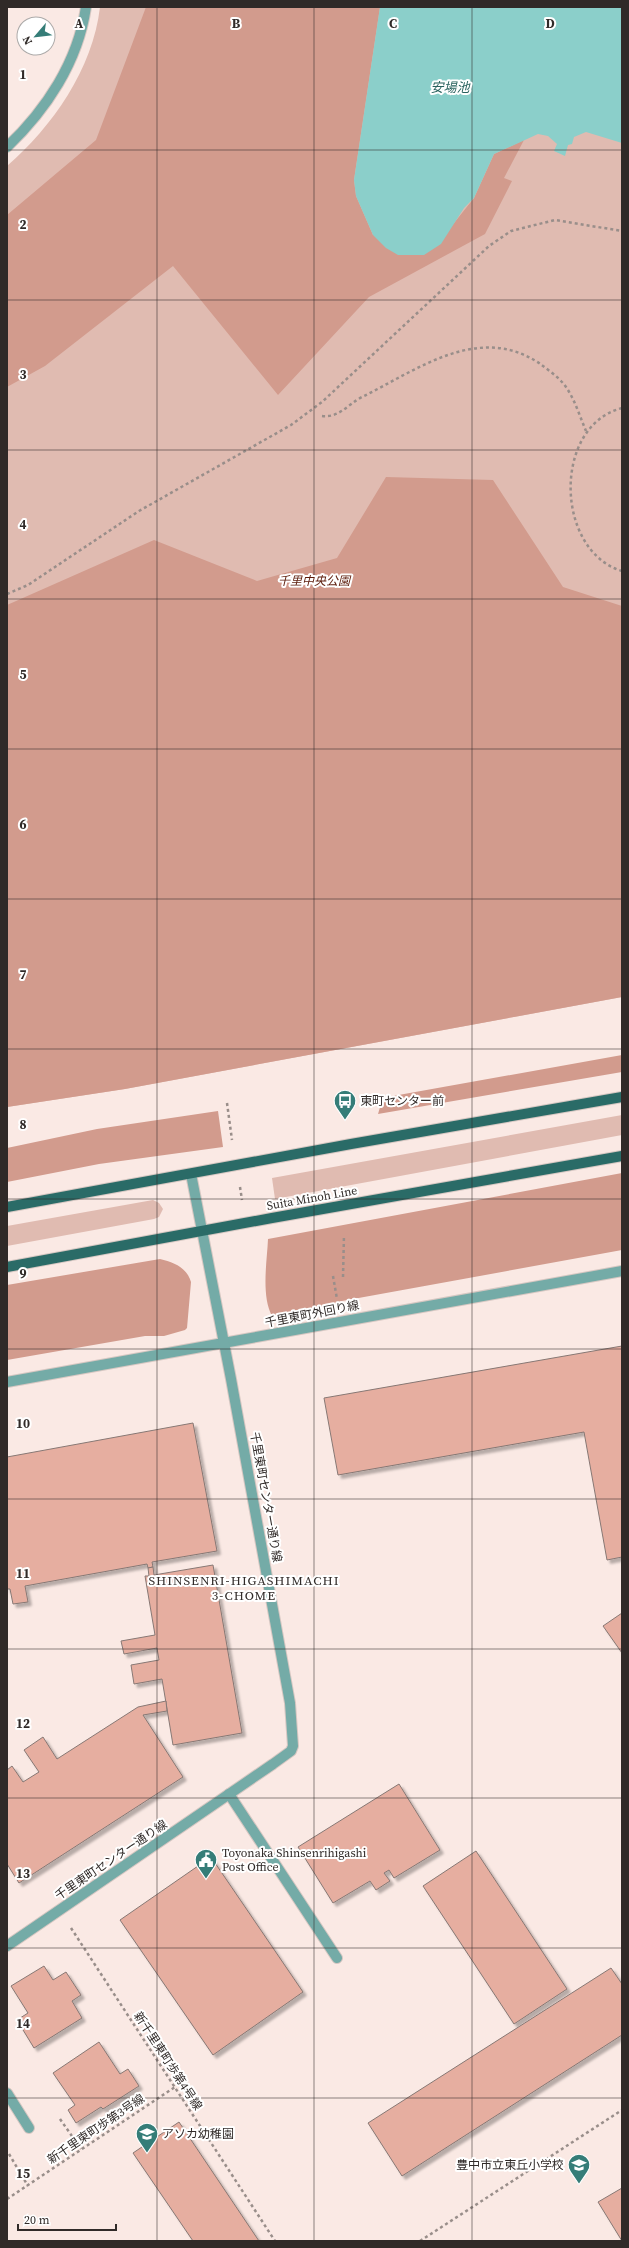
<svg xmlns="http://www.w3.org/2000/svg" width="629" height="2248" viewBox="0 0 629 2248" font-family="'Source Serif 4','Noto Sans JP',serif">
  <defs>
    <filter id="shadow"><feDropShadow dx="3.5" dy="3.5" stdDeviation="1" flood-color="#0004"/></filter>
  </defs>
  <rect width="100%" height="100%" fill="#fae9e4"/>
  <!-- green -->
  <g fill="#e0bbb1">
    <path d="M100,7H622V997L125,1089L7,1107V166C52,127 93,69 100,7Z"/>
    <path d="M622,1115V1135L275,1199L272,1178Z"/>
    <path d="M153,1200L159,1203L163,1209L159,1217L154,1219L7,1246V1226Z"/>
  </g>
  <!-- forest -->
  <g fill="#d29b8d">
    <path d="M146,7H380L354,180L356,196L373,235L454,223L474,198L494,154L524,140L504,178L512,181L485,234L369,297L278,395L173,266L45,366L7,387V215L96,140Z"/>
    <path d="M386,477L493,480L563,587L622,606V997L125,1089L7,1107V605L154,540L257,581L337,558Z"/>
    <path d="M622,1055V1072L378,1114L381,1104L393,1096Z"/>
    <path d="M218,1111L223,1147L99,1164L7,1182V1148L97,1129Z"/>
    <path d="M622,1173V1250L342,1301L328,1306L272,1316C261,1295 267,1262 268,1239Z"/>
    <path d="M160,1259C174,1262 187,1268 191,1282L187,1328L185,1330L164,1336H145L7,1360V1285Z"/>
  </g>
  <!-- water -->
  <path fill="#8bcfca" d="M380,7H622V143L586,132L574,137L572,144L568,145L565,156L554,151L557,144L548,136L538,134L494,154L474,198L464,208L441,244L424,255H398L386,248L373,235L356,196L354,180Z"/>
  <!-- building -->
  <g fill="#e6aea0" stroke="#877874" filter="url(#shadow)">
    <path d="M622,1346V1557L607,1560L584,1432L338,1475L324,1398Z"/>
    <path d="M193,1423L217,1551L152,1562L153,1567L148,1568L147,1564L25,1586L28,1602L13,1604L10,1589H7V1457Z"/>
    <path d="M213,1565L242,1733L173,1745L162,1679L134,1684L131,1665L159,1660L157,1648L124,1654L121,1641L155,1635L145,1576H149L148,1568L153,1567L154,1575Z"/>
    <path d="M622,1613V1653L603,1626Z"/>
    <path d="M166,1701L167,1711L143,1715L183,1777L19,1883L7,1864V1770L12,1766L23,1782L39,1772L24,1750L43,1737L57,1759L138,1707Z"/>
    <path d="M399,1784L440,1850L394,1878L389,1870L384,1873L390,1881L376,1890L370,1881L333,1903L298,1847Z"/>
    <path d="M476,1851L567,1989L514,2024L423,1886Z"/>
    <path d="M211,1857L303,1992L213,2055L120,1920Z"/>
    <path d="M44,1966L53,1980L66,1972L81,1995L72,2001L82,2018L34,2048L17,2020L28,2013L11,1986Z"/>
    <path d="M611,1968L622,1984V2035L402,2176L368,2123Z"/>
    <path d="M99,2042L120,2074L128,2069L139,2086L103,2109L101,2107L76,2123L68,2110L75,2105L53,2073Z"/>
    <path d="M179,2122L259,2241H193L133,2153Z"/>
    <path d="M622,2188V2241L598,2202Z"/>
  </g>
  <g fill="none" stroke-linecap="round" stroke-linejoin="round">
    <!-- minor casing -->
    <g stroke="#d6c7c2" stroke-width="12">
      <g id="minor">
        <path d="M7,147C46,110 78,62 86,7"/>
        <path d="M7,1382L622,1271"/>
        <path d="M229,1794L337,1958"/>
        <path d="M7,1946L273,1764L291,1751L293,1746L290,1703L231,1379L191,1174"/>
        <path d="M7,2093L29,2128"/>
      </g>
    </g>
    <!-- major casing -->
    <g stroke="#d6c7c2" stroke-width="12">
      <g id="major">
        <path d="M7,1207L351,1144L622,1097"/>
        <path d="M7,1267L272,1218L622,1156"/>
      </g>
    </g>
    <!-- path -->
    <g stroke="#998e8a" stroke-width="2.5" stroke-dasharray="3 3" stroke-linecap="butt">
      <path d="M622,408C552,426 555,551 622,571"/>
      <path d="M322,416C339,418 347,405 362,397C417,370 478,323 539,363C548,370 559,377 566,387C575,400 580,417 586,431"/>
      <path d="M7,594L28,585L139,511L291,425L322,402L489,246L511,231L555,220L622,231"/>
      <path d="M227,1103L232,1140"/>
      <path d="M240,1187L242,1200"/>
      <path d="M333,1276L337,1299"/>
      <path d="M343,1277L344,1235"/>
      <path d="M71,1928L275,2241"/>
      <path d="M60,2119L81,2149"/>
      <path d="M9,2154L28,2186"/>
      <path d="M7,2199L175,2087"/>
      <path d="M420,2241L622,2110"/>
    </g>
    <!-- minor -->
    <use href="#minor" stroke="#74aba7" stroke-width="10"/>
    <!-- major -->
    <use href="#major" stroke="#2a6b67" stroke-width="10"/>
  </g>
  <!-- grid -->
  <path fill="none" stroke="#302a28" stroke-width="1" stroke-opacity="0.55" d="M157,7V2241M314,7V2241M472,7V2241M7,150H622M7,300H622M7,450H622M7,599H622M7,749H622M7,899H622M7,1049H622M7,1199H622M7,1349H622M7,1499H622M7,1649H622M7,1798H622M7,1948H622M7,2098H622"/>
  <!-- icons -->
  <defs>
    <g id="bus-pin" transform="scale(1.15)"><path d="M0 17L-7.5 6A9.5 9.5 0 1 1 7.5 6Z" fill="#357d78" stroke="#fff"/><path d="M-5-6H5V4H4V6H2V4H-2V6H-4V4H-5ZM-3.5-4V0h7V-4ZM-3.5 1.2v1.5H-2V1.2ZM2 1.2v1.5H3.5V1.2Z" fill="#fff"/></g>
    <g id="civic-pin" transform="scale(1.15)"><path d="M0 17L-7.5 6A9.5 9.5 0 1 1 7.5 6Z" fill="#357d78" stroke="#fff"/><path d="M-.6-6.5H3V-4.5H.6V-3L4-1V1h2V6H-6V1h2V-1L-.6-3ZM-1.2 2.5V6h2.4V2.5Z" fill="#fff"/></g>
    <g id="school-pin" transform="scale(1.15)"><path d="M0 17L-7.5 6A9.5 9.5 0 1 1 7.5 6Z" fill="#357d78" stroke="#fff"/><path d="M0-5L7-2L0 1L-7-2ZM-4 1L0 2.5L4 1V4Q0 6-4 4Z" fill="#fff"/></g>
  </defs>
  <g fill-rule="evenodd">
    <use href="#bus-pin" x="345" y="1101"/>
    <use href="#civic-pin" x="206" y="1860"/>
    <use href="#school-pin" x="147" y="2134"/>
    <use href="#school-pin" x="579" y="2165"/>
  </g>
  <g text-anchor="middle" stroke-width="4" stroke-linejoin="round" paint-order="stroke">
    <!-- park labels -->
    <g font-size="12" font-style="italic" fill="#5b1a09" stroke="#fff">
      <text x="314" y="585">千里中央公園</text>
    </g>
    <!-- poi labels -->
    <g font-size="12" fill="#302a28" stroke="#fff" text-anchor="start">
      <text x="360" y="1105">東町センター前</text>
      <text x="222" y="1857">Toyonaka Shinsenrihigashi<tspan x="222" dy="14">Post Office</tspan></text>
      <text x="162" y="2138">アソカ幼稚園</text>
      <text x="564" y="2169" text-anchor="end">豊中市立東丘小学校</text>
    </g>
    <!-- street labels -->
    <g font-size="12" fill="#302a28" stroke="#fff">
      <text transform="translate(312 1198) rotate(-10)" y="4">Suita Minoh Line</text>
      <text transform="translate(312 1314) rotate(-11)" y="4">千里東町外回り線</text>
      <text transform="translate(266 1497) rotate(80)" y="4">千里東町センター通り線</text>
      <text transform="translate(111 1860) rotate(-34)" y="4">千里東町センター通り線</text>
      <text transform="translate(168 2061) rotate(57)" y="4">新千里東町歩第4号線</text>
      <text transform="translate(96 2129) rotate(-34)" y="4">新千里東町歩第3号線</text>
    </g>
    <!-- water labels -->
    <g font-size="13" font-style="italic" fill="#28615d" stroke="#fff">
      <text x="450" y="92">安場池</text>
    </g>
    <!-- neighbourhood labels -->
    <g font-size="13" letter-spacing="1" fill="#302a28" stroke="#fff">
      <text x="244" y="1585">SHINSENRI-HIGASHIMACHI<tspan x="244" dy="15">3-CHOME</tspan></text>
    </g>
  </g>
  <g font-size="13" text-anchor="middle" font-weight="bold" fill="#302a28" stroke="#fff" stroke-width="4" stroke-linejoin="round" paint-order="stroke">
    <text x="79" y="28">A</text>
    <text x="236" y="28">B</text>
    <text x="393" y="28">C</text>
    <text x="550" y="28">D</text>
    <text x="23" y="79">1</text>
    <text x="23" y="229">2</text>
    <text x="23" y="379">3</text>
    <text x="23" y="529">4</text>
    <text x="23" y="679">5</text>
    <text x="23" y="829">6</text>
    <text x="23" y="979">7</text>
    <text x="23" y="1129">8</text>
    <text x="23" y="1278">9</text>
    <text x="23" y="1428">10</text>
    <text x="23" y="1578">11</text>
    <text x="23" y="1728">12</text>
    <text x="23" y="1878">13</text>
    <text x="23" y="2028">14</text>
    <text x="23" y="2178">15</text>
  </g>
  <!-- border -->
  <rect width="629" height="2248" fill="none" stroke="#302a28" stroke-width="16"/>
  <!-- north arrow -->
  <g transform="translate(36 36) rotate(242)"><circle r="19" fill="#ffffff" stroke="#acaaa9"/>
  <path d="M0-3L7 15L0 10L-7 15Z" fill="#357d78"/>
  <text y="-6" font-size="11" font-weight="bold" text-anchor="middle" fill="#302a28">N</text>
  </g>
  <!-- scale -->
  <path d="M18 2224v6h98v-6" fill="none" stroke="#302a28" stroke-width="2"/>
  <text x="24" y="2224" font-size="12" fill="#302a28" stroke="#ffffff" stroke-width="3" paint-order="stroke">20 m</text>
</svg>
